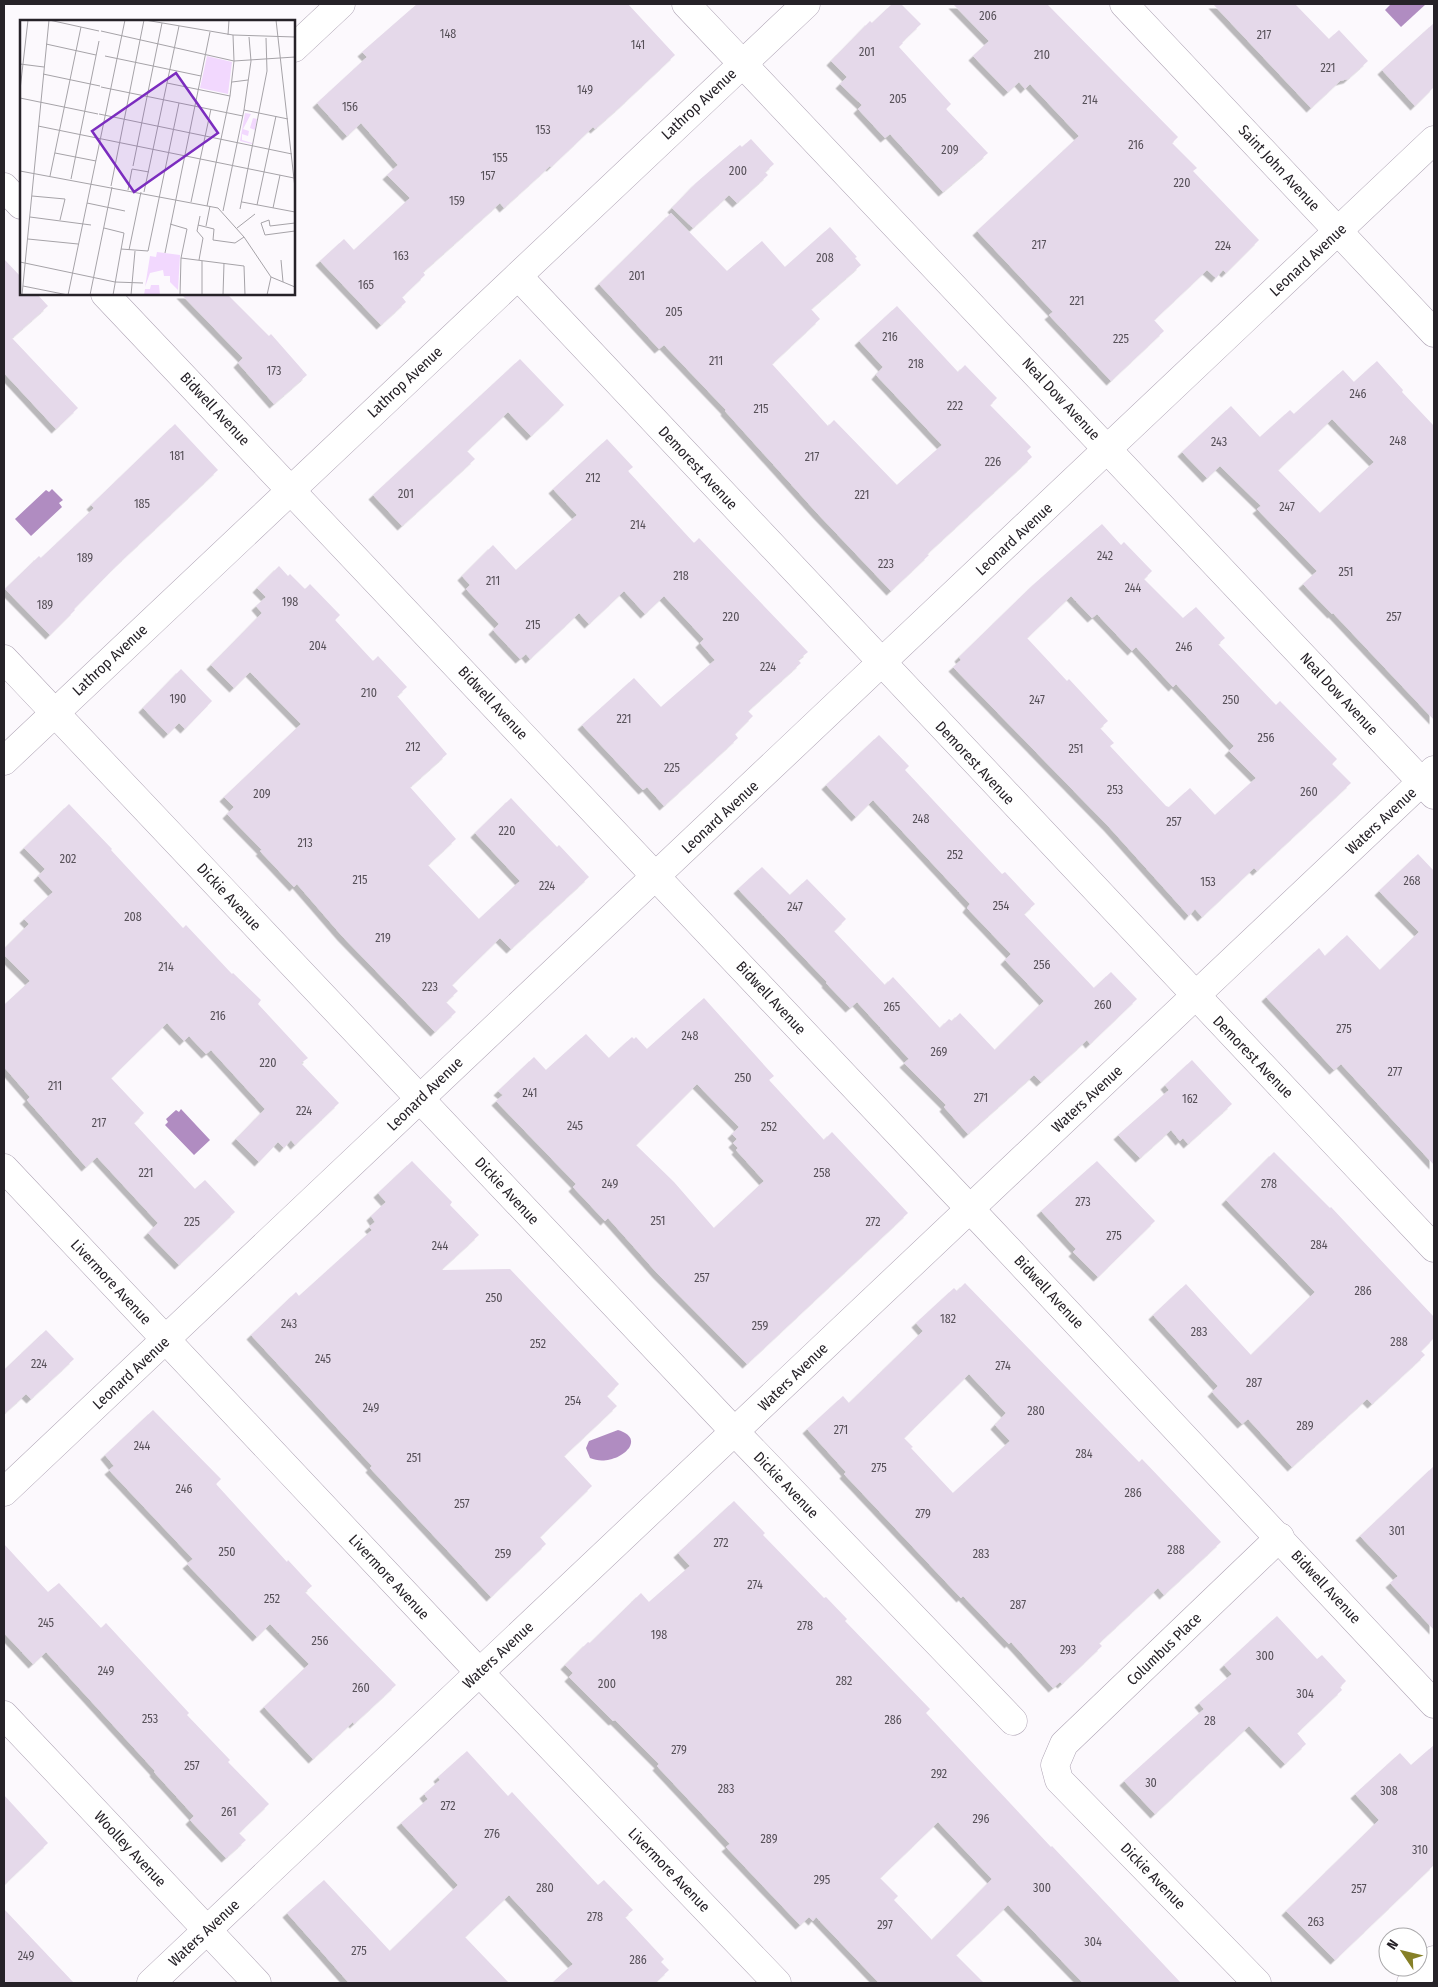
<svg xmlns="http://www.w3.org/2000/svg" width="1438" height="1987" viewBox="0 0 1438 1987" font-family="'Fira Sans Condensed',sans-serif">
  <defs>
    <filter id="shadow"><feDropShadow dx="-4.5" dy="4.5" stdDeviation="0" flood-color="#0004"/></filter>
  </defs>
  <rect width="100%" height="100%" fill="#fcf9fd"/>
  <!-- water -->
  <g fill="#b08cc1">
    <path d="M1391,4H1426L1401,27L1385,10Z"/>
    <path d="M52,489L63,500L59,503L62,507L31,536L15,519L46,490L49,492Z"/>
    <path d="M181,1109L210,1140L194,1155L165,1125L168,1122L166,1119L176,1110L179,1112Z"/>
    <path d="M618,1430C651,1440 614,1469 590,1458L586,1448L589,1441Z"/>
  </g>
  <!-- building -->
  <g fill="#e5d9ea" fill-rule="evenodd" filter="url(#shadow)">
    <path d="M417,4H628L675,55L623,104L595,129L593,127L551,167L550,166L504,208L500,203L423,272L425,275L402,297L406,302L381,325L320,261L344,239L354,250L410,198L387,175L398,165L361,123L347,136L317,103L367,57L362,52Z"/>
    <path d="M892,4H901L921,24L902,42L903,43L899,47L951,104L946,109L988,153L943,192L890,134L885,138L858,109L862,105L840,84L847,77L831,61L870,21L872,23Z"/>
    <path d="M953,4H1047L1178,137L1172,143L1197,168L1193,171L1259,240L1226,273L1223,270L1216,278L1207,270L1154,320L1164,331L1111,381L1049,315L1053,312L977,231L1079,136L1030,84L1025,89L1019,82L1008,92L973,56L989,41Z"/>
    <path d="M1213,4H1295L1329,39L1339,30L1368,61L1348,79L1340,81L1311,108Z"/>
    <path d="M1434,23V87L1415,106L1382,70Z"/>
    <path d="M751,139L774,164L765,172L768,175L737,203L729,195L693,228L672,208L696,183L740,145L742,147Z"/>
    <path d="M671,213L727,271L762,241L785,267L830,227L857,257L855,258L861,265L811,309L820,319L772,364L828,426L834,420L897,485L942,445L876,375L883,367L859,341L897,306L958,372L965,365L997,398L990,405L1031,447L1027,451L1032,457L927,554L929,555L891,591L817,513L725,411L726,410L664,345L659,349L599,284Z"/>
    <path d="M4,259L21,277V294H37L48,306L12,338L78,408L56,429L4,373Z"/>
    <path d="M181,294H227L269,336L271,334L307,375L274,404L238,363L243,358Z"/>
    <path d="M520,359L564,405L531,436L508,412L467,451L475,459L402,526L373,495Z"/>
    <path d="M1377,361L1403,390L1402,392L1434,426V720L1333,613L1332,614L1303,584L1317,571L1257,509L1261,506L1220,466L1207,478L1182,452L1231,406L1260,437L1290,410L1294,414L1343,370L1354,382ZM1332,419L1374,462L1320,513L1278,470Z"/>
    <path d="M175,424L218,470L119,563L74,609L75,610L50,635L5,589L39,556L41,558L94,508L91,505Z"/>
    <path d="M607,439L633,467L628,471L694,543L699,538L808,652L798,660L801,663L748,711L753,716L735,734L738,738L664,806L647,787L643,790L582,725L634,678L661,707L715,660L700,643L704,639L664,596L645,614L624,591L589,624L579,613L530,659L526,654L520,659L493,630L499,624L466,589L470,585L462,576L493,545L516,570L577,515L553,489Z"/>
    <path d="M1102,524L1121,545L1124,542L1152,571L1144,579L1183,618L1196,607L1225,638L1218,644L1276,705L1280,701L1337,759L1332,764L1351,783L1257,871L1254,868L1202,917L1195,909L1189,916L1109,827L953,667L961,660L959,657L1033,585ZM1071,596L1092,618L1097,614L1132,651L1136,647L1173,687L1176,684L1234,746L1229,751L1256,778L1215,815L1190,788L1169,807L1166,806L1110,746L1114,743L1100,728L1108,721L1069,679L1067,681L1027,638Z"/>
    <path d="M279,566L288,576L290,574L305,589L310,584L340,615L335,620L373,661L378,656L407,687L397,696L447,754L410,787L456,839L428,865L479,919L520,881L475,833L511,798L557,847L559,845L589,877L511,949L500,938L452,985L458,991L446,1002L456,1012L435,1032L342,936L297,884L294,887L260,851L262,850L227,814L234,807L224,797L301,724L250,672L234,688L211,665L262,613L256,606L266,597L257,588Z"/>
    <path d="M181,669L212,701L185,729L179,723L168,734L143,708Z"/>
    <path d="M879,735L909,766L905,770L1002,874L1005,872L1035,904L1024,914L1094,988L1111,972L1137,999L1090,1044L1087,1040L1041,1082L1034,1075L968,1134L944,1107L946,1105L904,1063L909,1059L857,1002L850,1008L826,983L827,982L738,889L762,867L790,895L807,879L846,919L834,931L885,985L893,977L940,1028L949,1019L952,1021L960,1013L995,1050L1044,1001L1005,960L1011,954L967,908L970,904L873,800L856,817L826,785Z"/>
    <path d="M69,804L112,849L111,850L183,928L186,925L232,974L233,973L261,1000L258,1004L308,1058L301,1063L339,1103L295,1145L291,1140L284,1148L278,1142L259,1162L236,1139L265,1109L211,1050L206,1054L189,1036L184,1041L167,1023L111,1078L144,1113L134,1123L195,1189L205,1180L235,1212L179,1265L148,1233L158,1223L97,1157L86,1167L27,1100L30,1097L4,1067V1005L30,981L4,955V949L29,924L24,919L53,892L38,876L45,869L24,848Z"/>
    <path d="M1418,854L1434,871V1165L1341,1064L1334,1070L1266,997L1319,948L1325,956L1347,935L1380,970L1419,932L1379,891Z"/>
    <path d="M704,998L774,1076L769,1080L824,1140L832,1132L908,1213L747,1364L657,1273L608,1218L605,1221L573,1187L576,1184L496,1101L503,1095L498,1091L534,1057L546,1070L586,1034L609,1058L632,1037L634,1039L636,1037L647,1049ZM697,1084L739,1127L732,1134L737,1139L733,1143L738,1148L736,1150L764,1181L714,1228L674,1182L636,1145Z"/>
    <path d="M1192,1060L1232,1104L1188,1144L1183,1138L1180,1141L1171,1130L1140,1158L1118,1135L1169,1090L1165,1085Z"/>
    <path d="M1274,1152L1330,1208L1331,1207L1434,1317V1338L1421,1351L1425,1355L1372,1404L1367,1399L1292,1467L1248,1419L1242,1424L1212,1392L1218,1386L1153,1315L1186,1284L1251,1355L1315,1292L1226,1200Z"/>
    <path d="M412,1161L452,1202L450,1205L479,1235L441,1270L510,1269L619,1384L607,1396L617,1406L564,1456L592,1486L540,1537L546,1544L491,1597L370,1468L372,1466L251,1335L296,1292L299,1296L372,1230L369,1227L375,1222L371,1216L386,1202L378,1193Z"/>
    <path d="M1097,1161L1155,1221L1098,1277L1073,1252L1076,1249L1041,1211Z"/>
    <path d="M965,1283L1139,1462L1142,1459L1221,1542L1164,1595L1158,1588L1099,1643L1102,1646L1062,1684L1060,1682L1053,1688L1011,1642L1009,1644L963,1596L961,1598L844,1474L846,1472L807,1429L843,1396L849,1403L923,1331L916,1323L954,1288L957,1291ZM969,1374L1006,1413L995,1425L1010,1441L953,1493L911,1448L913,1447L904,1438Z"/>
    <path d="M46,1330L74,1359L31,1399L26,1394L4,1414V1370Z"/>
    <path d="M153,1410L221,1479L216,1484L287,1562L288,1560L312,1586L305,1592L396,1685L354,1724L353,1722L313,1759L264,1707L309,1664L270,1624L257,1637L187,1564L193,1559L109,1470L114,1466L105,1455Z"/>
    <path d="M1434,1466V1630L1390,1583L1398,1576L1360,1536Z"/>
    <path d="M734,1501L765,1533L763,1535L824,1598L826,1597L847,1619L845,1621L930,1709L926,1713L1051,1847L1052,1846L1181,1983H1083L1008,1905L956,1955L984,1983H879L816,1917L813,1921L809,1917L800,1925L726,1847L730,1844L657,1766L659,1764L615,1720L613,1721L569,1677L573,1673L565,1665L588,1642L590,1643L641,1593L649,1602L690,1566L678,1553ZM938,1822L992,1879L932,1940L894,1900L898,1896L880,1878Z"/>
    <path d="M4,1544L48,1592L59,1583L101,1628L106,1623L189,1713L187,1715L230,1760L228,1762L269,1804L239,1833L246,1840L226,1858L190,1820L194,1816L154,1772L155,1771L46,1652L33,1664L4,1633Z"/>
    <path d="M1277,1616L1317,1659L1322,1655L1346,1681L1340,1687L1342,1690L1297,1733L1306,1744L1285,1764L1249,1726L1155,1814L1124,1781L1204,1709L1199,1703L1232,1674L1224,1665Z"/>
    <path d="M1434,1745V1865L1335,1960L1286,1911L1379,1820L1355,1794L1400,1753L1411,1765Z"/>
    <path d="M467,1751L508,1796L512,1792L598,1885L604,1880L633,1910L625,1917L664,1959L661,1962L669,1970L655,1983H552L573,1964L509,1895L465,1937L509,1983H349L287,1913L324,1880L390,1951L458,1885L401,1823L428,1799L424,1794L440,1780L438,1777Z"/>
    <path d="M4,1795L48,1843L4,1885Z"/>
    <path d="M4,1909L74,1983H4Z"/>
  </g>
  <g fill="none" stroke-linecap="round" stroke-linejoin="round">
    <!-- minor casing -->
    <g stroke="#afa4b5" stroke-width="29">
      <g id="minor">
        <path d="M686,4L1434,795"/>
        <path d="M1124,4L1434,333"/>
        <path d="M294,48L341,4"/>
        <path d="M4,187L21,205"/>
        <path d="M518,276L1434,1248"/>
        <path d="M105,294L989,1229L1434,1704"/>
        <path d="M4,659L735,1432L1013,1721"/>
        <path d="M4,761L806,4"/>
        <path d="M4,1168L480,1673L777,1983"/>
        <path d="M4,1492L1434,140"/>
        <path d="M4,1715L257,1983"/>
        <path d="M151,1983L1434,770"/>
        <path d="M1257,1983L1059,1780L1055,1765L1064,1744L1280,1537"/>
        <path d="M1411,1983L1434,1960"/>
      </g>
    </g>
    <!-- minor -->
    <use href="#minor" stroke="#fff" stroke-width="28"/>
  </g>
  <g text-anchor="middle" stroke-width="5" stroke-linejoin="round" paint-order="stroke">
    <!-- number labels -->
    <g font-size="12" fill="#565058">
      <text x="988" y="20">206</text>
      <text x="448" y="38">148</text>
      <text x="1264" y="39">217</text>
      <text x="638" y="49">141</text>
      <text x="867" y="56">201</text>
      <text x="1042" y="59">210</text>
      <text x="1328" y="72">221</text>
      <text x="585" y="94">149</text>
      <text x="898" y="103">205</text>
      <text x="1090" y="104">214</text>
      <text x="350" y="111">156</text>
      <text x="543" y="134">153</text>
      <text x="1136" y="149">216</text>
      <text x="950" y="154">209</text>
      <text x="500" y="162">155</text>
      <text x="738" y="175">200</text>
      <text x="488" y="180">157</text>
      <text x="1182" y="187">220</text>
      <text x="457" y="205">159</text>
      <text x="1039" y="249">217</text>
      <text x="1223" y="250">224</text>
      <text x="401" y="260">163</text>
      <text x="825" y="262">208</text>
      <text x="637" y="280">201</text>
      <text x="366" y="289">165</text>
      <text x="1077" y="305">221</text>
      <text x="674" y="316">205</text>
      <text x="890" y="341">216</text>
      <text x="1121" y="343">225</text>
      <text x="716" y="365">211</text>
      <text x="916" y="368">218</text>
      <text x="274" y="375">173</text>
      <text x="1358" y="398">246</text>
      <text x="955" y="410">222</text>
      <text x="761" y="413">215</text>
      <text x="1398" y="445">248</text>
      <text x="1219" y="446">243</text>
      <text x="177" y="460">181</text>
      <text x="812" y="461">217</text>
      <text x="993" y="466">226</text>
      <text x="593" y="482">212</text>
      <text x="406" y="498">201</text>
      <text x="862" y="499">221</text>
      <text x="142" y="508">185</text>
      <text x="1287" y="511">247</text>
      <text x="638" y="529">214</text>
      <text x="1105" y="560">242</text>
      <text x="85" y="562">189</text>
      <text x="886" y="568">223</text>
      <text x="1346" y="576">251</text>
      <text x="681" y="580">218</text>
      <text x="493" y="585">211</text>
      <text x="1133" y="592">244</text>
      <text x="290" y="606">198</text>
      <text x="45" y="609">189</text>
      <text x="731" y="621">220</text>
      <text x="1394" y="621">257</text>
      <text x="533" y="629">215</text>
      <text x="318" y="650">204</text>
      <text x="1184" y="651">246</text>
      <text x="768" y="671">224</text>
      <text x="369" y="697">210</text>
      <text x="178" y="703">190</text>
      <text x="1037" y="704">247</text>
      <text x="1231" y="704">250</text>
      <text x="624" y="723">221</text>
      <text x="1266" y="742">256</text>
      <text x="413" y="751">212</text>
      <text x="1076" y="753">251</text>
      <text x="672" y="772">225</text>
      <text x="1115" y="794">253</text>
      <text x="1309" y="796">260</text>
      <text x="262" y="798">209</text>
      <text x="921" y="823">248</text>
      <text x="1174" y="826">257</text>
      <text x="507" y="835">220</text>
      <text x="305" y="847">213</text>
      <text x="955" y="859">252</text>
      <text x="68" y="863">202</text>
      <text x="360" y="884">215</text>
      <text x="1412" y="885">268</text>
      <text x="1208" y="886">153</text>
      <text x="547" y="890">224</text>
      <text x="1001" y="910">254</text>
      <text x="795" y="911">247</text>
      <text x="133" y="921">208</text>
      <text x="383" y="942">219</text>
      <text x="1042" y="969">256</text>
      <text x="166" y="971">214</text>
      <text x="430" y="991">223</text>
      <text x="1103" y="1009">260</text>
      <text x="892" y="1011">265</text>
      <text x="218" y="1020">216</text>
      <text x="1344" y="1033">275</text>
      <text x="690" y="1040">248</text>
      <text x="939" y="1056">269</text>
      <text x="268" y="1067">220</text>
      <text x="1395" y="1076">277</text>
      <text x="743" y="1082">250</text>
      <text x="55" y="1090">211</text>
      <text x="530" y="1097">241</text>
      <text x="981" y="1102">271</text>
      <text x="1190" y="1103">162</text>
      <text x="304" y="1115">224</text>
      <text x="99" y="1127">217</text>
      <text x="575" y="1130">245</text>
      <text x="769" y="1131">252</text>
      <text x="146" y="1177">221</text>
      <text x="822" y="1177">258</text>
      <text x="610" y="1188">249</text>
      <text x="1269" y="1188">278</text>
      <text x="1083" y="1206">273</text>
      <text x="658" y="1225">251</text>
      <text x="192" y="1226">225</text>
      <text x="873" y="1226">272</text>
      <text x="1114" y="1240">275</text>
      <text x="1319" y="1249">284</text>
      <text x="440" y="1250">244</text>
      <text x="702" y="1282">257</text>
      <text x="1363" y="1295">286</text>
      <text x="494" y="1302">250</text>
      <text x="948" y="1323">182</text>
      <text x="289" y="1328">243</text>
      <text x="760" y="1330">259</text>
      <text x="1199" y="1336">283</text>
      <text x="1399" y="1346">288</text>
      <text x="538" y="1348">252</text>
      <text x="323" y="1363">245</text>
      <text x="39" y="1368">224</text>
      <text x="1003" y="1370">274</text>
      <text x="1254" y="1387">287</text>
      <text x="573" y="1405">254</text>
      <text x="371" y="1412">249</text>
      <text x="1036" y="1415">280</text>
      <text x="1305" y="1430">289</text>
      <text x="841" y="1434">271</text>
      <text x="142" y="1450">244</text>
      <text x="1084" y="1458">284</text>
      <text x="414" y="1462">251</text>
      <text x="879" y="1472">275</text>
      <text x="184" y="1493">246</text>
      <text x="1133" y="1497">286</text>
      <text x="462" y="1508">257</text>
      <text x="923" y="1518">279</text>
      <text x="1397" y="1535">301</text>
      <text x="721" y="1547">272</text>
      <text x="1176" y="1554">288</text>
      <text x="227" y="1556">250</text>
      <text x="503" y="1558">259</text>
      <text x="981" y="1558">283</text>
      <text x="755" y="1589">274</text>
      <text x="272" y="1603">252</text>
      <text x="1018" y="1609">287</text>
      <text x="46" y="1627">245</text>
      <text x="805" y="1630">278</text>
      <text x="659" y="1639">198</text>
      <text x="320" y="1645">256</text>
      <text x="1068" y="1654">293</text>
      <text x="1265" y="1660">300</text>
      <text x="106" y="1675">249</text>
      <text x="844" y="1685">282</text>
      <text x="607" y="1688">200</text>
      <text x="361" y="1692">260</text>
      <text x="1305" y="1698">304</text>
      <text x="150" y="1723">253</text>
      <text x="893" y="1724">286</text>
      <text x="1210" y="1725">28</text>
      <text x="679" y="1754">279</text>
      <text x="192" y="1770">257</text>
      <text x="939" y="1778">292</text>
      <text x="1151" y="1787">30</text>
      <text x="726" y="1793">283</text>
      <text x="1389" y="1795">308</text>
      <text x="448" y="1810">272</text>
      <text x="229" y="1816">261</text>
      <text x="981" y="1823">296</text>
      <text x="492" y="1838">276</text>
      <text x="769" y="1843">289</text>
      <text x="1420" y="1854">310</text>
      <text x="822" y="1884">295</text>
      <text x="545" y="1892">280</text>
      <text x="1042" y="1892">300</text>
      <text x="1359" y="1893">257</text>
      <text x="595" y="1921">278</text>
      <text x="1316" y="1926">263</text>
      <text x="885" y="1929">297</text>
      <text x="1093" y="1946">304</text>
      <text x="359" y="1955">275</text>
      <text x="26" y="1960">249</text>
      <text x="638" y="1964">286</text>
    </g>
    <!-- street labels -->
    <g font-size="15" fill="#262228" stroke="#fff">
      <text transform="translate(699 104) rotate(-43)" y="5">Lathrop Avenue</text>
      <text transform="translate(1279 168) rotate(47)" y="5">Saint John Avenue</text>
      <text transform="translate(1308 260) rotate(-43)" y="5">Leonard Avenue</text>
      <text transform="translate(405 382) rotate(-43)" y="5">Lathrop Avenue</text>
      <text transform="translate(1061 399) rotate(47)" y="5">Neal Dow Avenue</text>
      <text transform="translate(215 409) rotate(47)" y="5">Bidwell Avenue</text>
      <text transform="translate(698 468) rotate(47)" y="5">Demorest Avenue</text>
      <text transform="translate(1014 539) rotate(-43)" y="5">Leonard Avenue</text>
      <text transform="translate(110 660) rotate(-43)" y="5">Lathrop Avenue</text>
      <text transform="translate(1339 694) rotate(47)" y="5">Neal Dow Avenue</text>
      <text transform="translate(493 703) rotate(47)" y="5">Bidwell Avenue</text>
      <text transform="translate(975 763) rotate(47)" y="5">Demorest Avenue</text>
      <text transform="translate(720 817) rotate(-43)" y="5">Leonard Avenue</text>
      <text transform="translate(1381 821) rotate(-43)" y="5">Waters Avenue</text>
      <text transform="translate(229 897) rotate(47)" y="5">Dickie Avenue</text>
      <text transform="translate(771 998) rotate(47)" y="5">Bidwell Avenue</text>
      <text transform="translate(1253 1057) rotate(46)" y="5">Demorest Avenue</text>
      <text transform="translate(425 1094) rotate(-44)" y="5">Leonard Avenue</text>
      <text transform="translate(1087 1099) rotate(-43)" y="5">Waters Avenue</text>
      <text transform="translate(507 1191) rotate(47)" y="5">Dickie Avenue</text>
      <text transform="translate(111 1282) rotate(47)" y="5">Livermore Avenue</text>
      <text transform="translate(1049 1292) rotate(47)" y="5">Bidwell Avenue</text>
      <text transform="translate(131 1373) rotate(-43)" y="5">Leonard Avenue</text>
      <text transform="translate(793 1377) rotate(-44)" y="5">Waters Avenue</text>
      <text transform="translate(786 1485) rotate(46)" y="5">Dickie Avenue</text>
      <text transform="translate(389 1577) rotate(47)" y="5">Livermore Avenue</text>
      <text transform="translate(1326 1587) rotate(47)" y="5">Bidwell Avenue</text>
      <text transform="translate(1164 1649) rotate(-44)" y="5">Columbus Place</text>
      <text transform="translate(498 1655) rotate(-43)" y="5">Waters Avenue</text>
      <text transform="translate(130 1849) rotate(47)" y="5">Woolley Avenue</text>
      <text transform="translate(669 1870) rotate(46)" y="5">Livermore Avenue</text>
      <text transform="translate(1153 1876) rotate(46)" y="5">Dickie Avenue</text>
      <text transform="translate(204 1933) rotate(-43)" y="5">Waters Avenue</text>
    </g>
  </g>
  <!-- overview -->
  <g transform="translate(20 20)">
    <rect width="275" height="275" fill="#fcf9fd"/>
    <path d="M187,36L212,42L208,74L180,68ZM225,93L231,94L223,109L229,111L228,116L222,114V120L232,123L235,110L230,108L233,98L237,99L232,124L220,121ZM137,232L160,235L158,270L150,262V256H144L143,250L130,253L125,267L130,236L136,237ZM131,265H139L140,275H124L125,269H130Z" fill="#f2d8fe"/>
    <path fill="none" stroke="#a6a3a8" stroke-width="1" d="M29,0L79,11M125,0L213,15L275,17M256,0L275,168M81,11L214,41L275,37M208,15L209,0M26,24L76,35M85,36L181,56M0,44L24,47M23,54L80,66M212,62L228,60M147,63L210,76M81,67L223,96M0,70L8,0M0,78L78,94M224,90L268,99M79,94L272,134M18,106L274,158M35,133L76,141M113,146L142,3M0,151L198,188L224,217L251,257L275,267M30,156L61,7M51,159L79,21M91,166L124,0M108,170L112,149L129,152M124,172L159,6M12,176L45,179L40,200M171,182L191,89M222,182L275,192M67,183L105,191M237,185L256,96M187,186L210,76L214,41L213,15M253,188L260,155M220,189L247,51L246,18M203,191L224,90L231,41L229,17M10,197L71,205M275,203L250,206L249,200L241,203L245,215L275,211M150,204L167,209L161,238L160,275M178,205L194,209L193,220L215,223L224,217M186,206L190,186M84,208L104,213L93,275M217,208L235,194M8,219L58,224M101,229L128,231L159,83M109,230L121,172M145,233L190,12M161,238L224,246L225,275M179,240L183,218L177,211L180,196M261,240L263,262M0,242L95,262L123,263M3,266L48,275L105,0M2,275L29,0M70,275L92,167M111,275L115,231M182,275V241M203,275L204,243M247,275L251,257"/>
    <path fill="#7b2cbf" fill-opacity="0.15" stroke="#7b2cbf" stroke-width="2.5" d="M156,53L198,113L114,172L72,111Z"/>
    <rect width="275" height="275" fill="none" stroke="#262228" stroke-width="2.5"/>
  </g>
  <!-- border -->
  <rect width="1438" height="1987" fill="none" stroke="#262228" stroke-width="10"/>
  <!-- north arrow -->
  <g transform="translate(1403 1952) rotate(305)"><circle r="24" fill="#ffffff" stroke="#a8a7a9"/>
  <path d="M0-4L9 19L0 12L-9 19Z" fill="#868027"/>
  <text y="-8" font-size="14" font-weight="bold" text-anchor="middle" fill="#262228">N</text>
  </g>
</svg>
